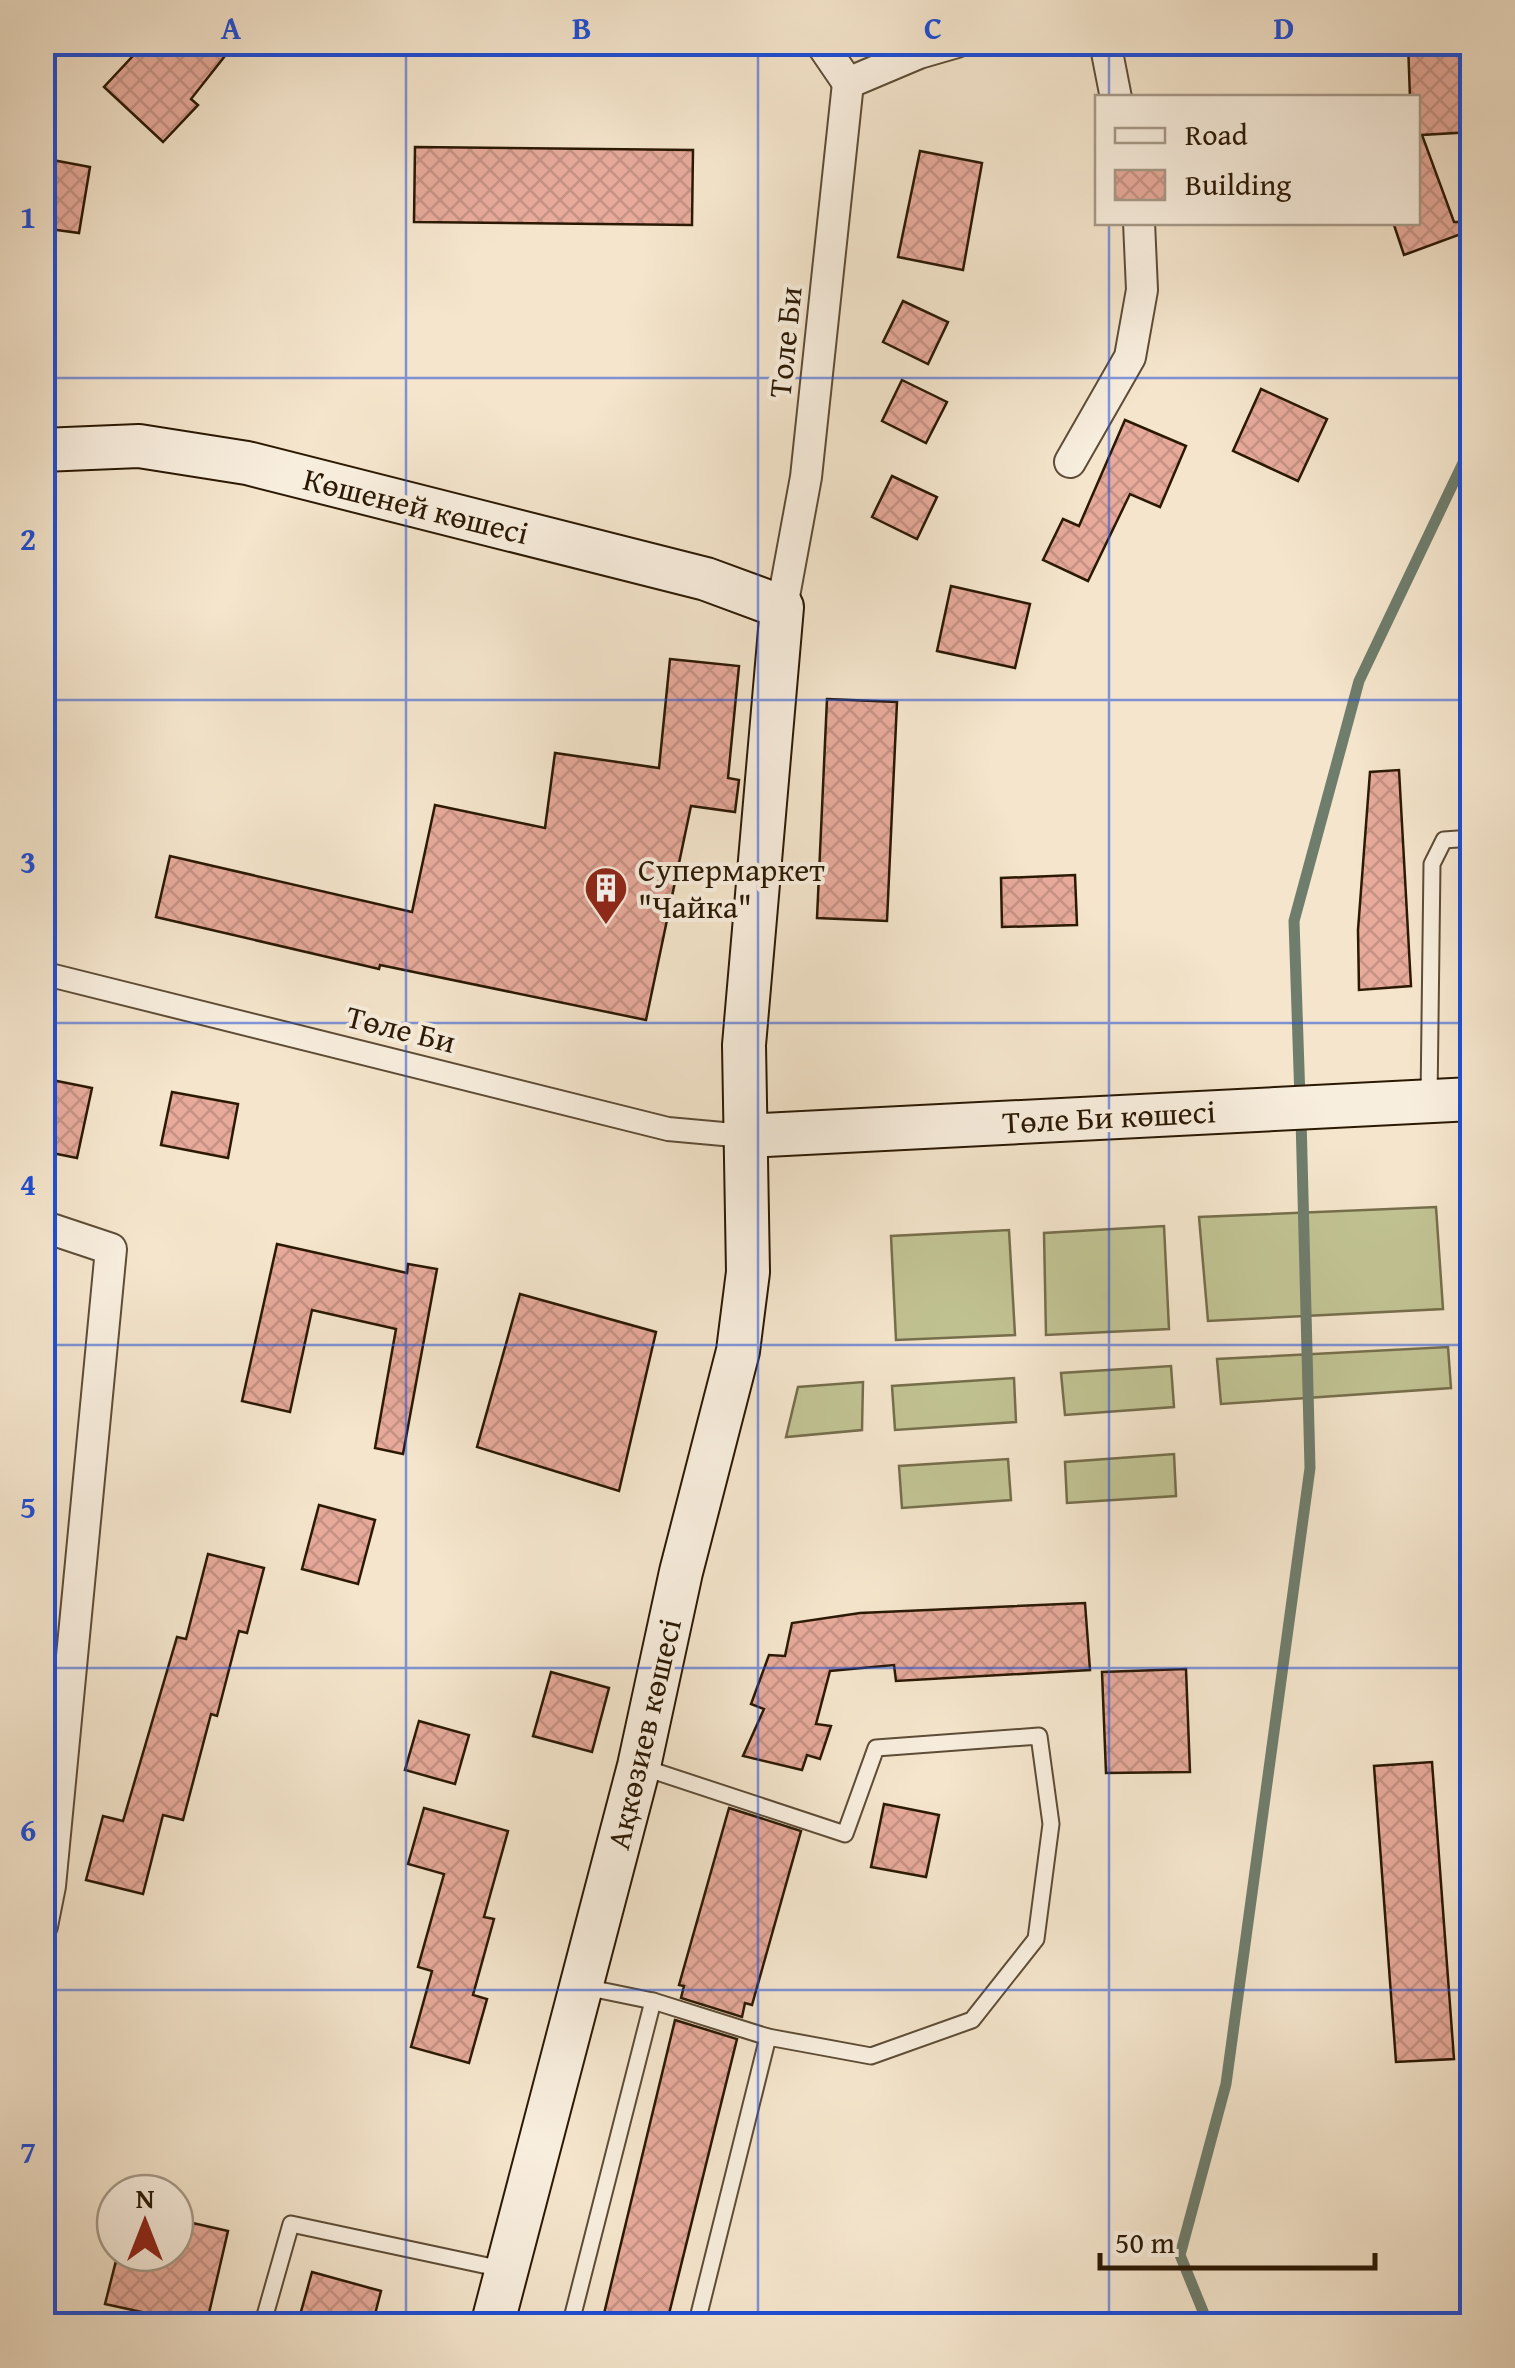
<svg xmlns="http://www.w3.org/2000/svg" width="1515" height="2368" viewBox="0 0 1515 2368" font-family="'Gentium Book Plus',serif">
  <defs>
    <pattern id="building-cross-hatch" width="8" height="8" patternUnits="userSpaceOnUse" patternTransform="scale(2.5)"><rect width="8" height="8" fill="#e7aa9b"/><path d="M0 0l8 8M0 8l8-8" fill="none" stroke="#c69284"/></pattern>
  </defs>
  <rect width="100%" height="100%" fill="#f4e5cc"/>
  <filter id="stains"><feTurbulence type="fractalNoise" baseFrequency=".002" numOctaves="4"/><feColorMatrix values="0 0 0 0 .2 0 0 0 0 .09 0 0 0 0 .02 0 0 0 .5 -.17"/></filter>
  <radialGradient id="worn" r=".72"><stop offset=".6" stop-color="#630" stop-opacity="0"/><stop offset="1" stop-color="#630" stop-opacity=".3"/></radialGradient>
  <!-- grass -->
  <g fill="#c1c393" stroke="#766e4c" stroke-width="2.5">
    <path d="M1436,1207L1443,1309L1208,1321L1199,1217Z"/>
    <path d="M1164,1226L1169,1329L1046,1335L1044,1233Z"/>
    <path d="M1009,1230L1015,1335L896,1340L891,1236Z"/>
    <path d="M1448,1347L1451,1388L1221,1404L1217,1359Z"/>
    <path d="M1171,1366L1174,1407L1065,1415L1061,1373Z"/>
    <path d="M1014,1378L1016,1422L895,1430L892,1386Z"/>
    <path d="M863,1382L862,1430L786,1437L798,1387Z"/>
    <path d="M1174,1454L1176,1496L1067,1503L1065,1462Z"/>
    <path d="M1008,1459L1011,1500L902,1508L899,1466Z"/>
  </g>
  <g fill="none" stroke-linecap="round" stroke-linejoin="round">
    <!-- stream -->
    <g stroke="#6f7d6c" stroke-width="11">
      <path d="M1300,1099L1294,921L1359,681L1472,444"/>
      <path d="M1209,2326L1180,2255L1226,2084L1310,1468L1301,1118"/>
    </g>
  </g>
  <!-- building -->
  <g fill="url(#building-cross-hatch)" stroke="#2b1904" stroke-width="2.5">
    <path d="M146,42H236L191,99L198,105L163,142L104,87Z"/>
    <path d="M1408,42H1472V132L1422,135L1454,222H1472V230L1404,255L1393,222H1418V98H1410Z"/>
    <path d="M415,147L693,150L692,225L414,222Z"/>
    <path d="M920,151L982,163L963,270L898,257Z"/>
    <path d="M42,158L90,167L79,233L42,228Z"/>
    <path d="M903,301L948,322L928,364L883,342Z"/>
    <path d="M902,380L947,402L926,443L882,421Z"/>
    <path d="M1261,389L1327,419L1298,481L1233,451Z"/>
    <path d="M1125,420L1186,446L1160,507L1130,494L1088,581L1043,560L1063,519L1079,526Z"/>
    <path d="M892,476L937,497L917,539L872,517Z"/>
    <path d="M951,586L1030,604L1015,668L937,651Z"/>
    <path d="M670,659L739,666L728,778L739,780L735,812L691,806L646,1020L380,965L379,969L156,917L170,856L412,912L435,805L545,828L555,753L659,768Z"/>
    <path d="M827,699L897,702L887,921L817,918Z"/>
    <path d="M1399,770L1411,986L1359,990L1358,930L1370,772Z"/>
    <path d="M1075,875L1077,925L1002,927L1001,878Z"/>
    <path d="M42,1078L92,1088L77,1158L42,1151Z"/>
    <path d="M172,1092L238,1104L228,1158L161,1145Z"/>
    <path d="M277,1244L407,1273L408,1264L437,1269L403,1454L375,1448L396,1329L312,1310L290,1412L242,1401Z"/>
    <path d="M520,1294L656,1332L619,1491L477,1447Z"/>
    <path d="M319,1505L375,1520L358,1584L302,1569Z"/>
    <path d="M208,1554L264,1568L247,1633L239,1631L217,1716L211,1714L183,1820L163,1815L143,1894L86,1880L103,1816L123,1821L177,1637L186,1639Z"/>
    <path d="M1085,1603L1090,1670L896,1681L894,1665L830,1671L816,1724L831,1726L820,1759L807,1755L802,1770L743,1756L764,1709L751,1704L769,1655L785,1656L792,1623L860,1613Z"/>
    <path d="M1186,1669L1190,1772L1106,1773L1102,1672Z"/>
    <path d="M551,1672L609,1688L592,1752L533,1736Z"/>
    <path d="M419,1721L469,1735L455,1784L405,1770Z"/>
    <path d="M1432,1762L1454,2059L1396,2062L1374,1766Z"/>
    <path d="M884,1804L939,1815L926,1877L871,1867Z"/>
    <path d="M424,1808L508,1831L484,1917L494,1919L473,1995L487,1999L469,2063L411,2047L432,1971L418,1967L444,1874L408,1864Z"/>
    <path d="M729,1808L801,1831L752,2005L745,2003L742,2017L681,1998L684,1986L679,1985Z"/>
    <path d="M675,2020L737,2039L666,2326H601Z"/>
    <path d="M175,2219L228,2231L206,2326L105,2304L118,2253H175Z"/>
    <path d="M312,2272L381,2291L372,2326H297Z"/>
  </g>
  <g fill="none" stroke-linecap="round" stroke-linejoin="round">
    <!-- service casing -->
    <g stroke="#5d4c36" stroke-width="19">
      <g id="service">
        <path d="M1429,1100L1432,864L1444,840L1472,838"/>
        <path d="M585,1987L653,2001L768,2037L871,2056L972,2020L1036,1939L1051,1824L1039,1736L876,1748L845,1834L639,1766"/>
        <path d="M262,2326L291,2224L502,2269"/>
        <path d="M570,2326L653,2001"/>
        <path d="M696,2326L768,2037"/>
      </g>
    </g>
    <!-- pedestrian casing -->
    <g stroke="#5d4c36" stroke-width="26">
      <path id="pedestrian" d="M42,973L668,1129L745,1136"/>
    </g>
    <!-- minor casing -->
    <g stroke="#5d4c36" stroke-width="34">
      <g id="minor">
        <path d="M820,42L848,83"/>
        <path d="M1105,42L1116,98"/>
        <path d="M848,83L919,53L957,42"/>
        <path d="M1070,462L1130,357L1142,290L1139,222"/>
        <path d="M782,607L806,477L848,83"/>
        <path d="M42,1226L111,1249L50,1886L42,1926"/>
      </g>
    </g>
    <!-- secondary casing -->
    <g stroke="#2b1904" stroke-width="46">
      <g id="secondary">
        <path d="M42,450L139,446L247,463L706,579L782,607L744,1045L748,1272L738,1351L681,1572L639,1766L492,2326"/>
        <path d="M745,1136L1472,1099"/>
      </g>
    </g>
    <!-- service -->
    <use href="#service" stroke="#f8eede" stroke-width="15"/>
    <!-- pedestrian -->
    <use href="#pedestrian" stroke="#f8eede" stroke-width="22"/>
    <!-- minor -->
    <use href="#minor" stroke="#f8eede" stroke-width="30"/>
    <!-- secondary -->
    <use href="#secondary" stroke="#f8eede" stroke-width="42"/>
  </g>
  <!-- grid -->
  <path fill="none" stroke="#1d4ed8" stroke-width="2.5" stroke-opacity="0.55" d="M406,42V2326M758,42V2326M1109,42V98M1109,222V2326M42,378H1472M42,700H1472M42,1023H1472M42,1345H1472M42,1668H1472M42,1990H1472"/>
  <!-- icons -->
  <defs>
    <g id="building-pin" transform="scale(2.25)"><path d="M0 17L-7.5 6A9.5 9.5 0 1 1 7.5 6Z" fill="#8f2418" stroke="#f8eede"/><path d="M-4-6H4V6H1V3H-1V6H-4ZM-2.5-4.3h1.7v1.8h-1.7ZM.8-4.3h1.7v1.8H.8ZM-2.5-1h1.7V.8h-1.7ZM.8-1h1.7V.8H.8Z" fill="#fff"/></g>
  </defs>
  <g fill-rule="evenodd">
    <use href="#building-pin" x="606" y="888"/>
  </g>
  <g text-anchor="middle" stroke-width="8" stroke-linejoin="round" paint-order="stroke">
    <!-- street labels -->
    <g font-size="32" fill="#2b1904" stroke="#f8eede">
      <text transform="translate(785 342) rotate(-84)" y="11">Толе Би</text>
      <text transform="translate(416 506) rotate(14)" y="11">Көшеней көшесі</text>
      <text transform="translate(401 1029) rotate(14)" y="11">Төле Би</text>
      <text transform="translate(1109 1117) rotate(-3)" y="11">Төле Би көшесі</text>
      <text transform="translate(644 1734) rotate(-77)" y="11">Ақкөзиев көшесі</text>
    </g>
    <!-- poi labels -->
    <g font-size="32" fill="#2b1904" stroke="#f8eede" text-anchor="start">
      <text x="638" y="881">Супермаркет<tspan x="638" dy="37">"Чайка"</tspan></text>
    </g>
  </g>
  <!-- margin -->
  <rect width="1515" height="2368" fill="none" stroke="#f4e5cc" stroke-width="110"/>
  <!-- legend -->
  <rect x="1095" y="95" width="325" height="130" fill="#f8eede" stroke="#a69987" stroke-width="2.5"/>
  <rect x="1115" y="128" width="50" height="15" fill="#f8eede" stroke="#a69987" stroke-width="2.5"/>
  <text x="1185" y="145" font-size="30" fill="#2b1904">Road</text>
  <rect x="1115" y="170" width="50" height="30" fill="url(#building-cross-hatch)" stroke="#a69987" stroke-width="2.5"/>
  <text x="1185" y="195" font-size="30" fill="#2b1904">Building</text>
  <!-- north arrow -->
  <g transform="translate(145 2223)"><circle r="48" fill="#f8eede" stroke="#a69987" stroke-width="2.5"/>
  <path d="M0-8L18 38L0 25L-18 38Z" fill="#8f2418"/>
  <text y="-15" font-size="28" font-weight="bold" text-anchor="middle" fill="#2b1904">N</text>
  </g>
  <!-- scale -->
  <path d="M1100 2253v15h275v-15" fill="none" stroke="#2b1904" stroke-width="5"/>
  <text x="1115" y="2253" font-size="30" fill="#2b1904" stroke="#f8eede" stroke-width="8" paint-order="stroke">50 m</text>
  <rect x="55" y="55" width="1405" height="2258" fill="none" stroke="#1d4ed8" stroke-width="4"/>
  <g font-size="32" text-anchor="middle" font-weight="bold" fill="#1d4ed8">
    <text x="231" y="39">A</text>
    <text x="582" y="39">B</text>
    <text x="933" y="39">C</text>
    <text x="1284" y="39">D</text>
    <text x="28" y="228">1</text>
    <text x="28" y="550">2</text>
    <text x="28" y="873">3</text>
    <text x="28" y="1195">4</text>
    <text x="28" y="1518">5</text>
    <text x="28" y="1841">6</text>
    <text x="28" y="2163">7</text>
  </g>
  <rect width="100%" height="100%" filter="url(#stains)"/>
  <rect width="100%" height="100%" fill="url(#worn)"/>
</svg>
